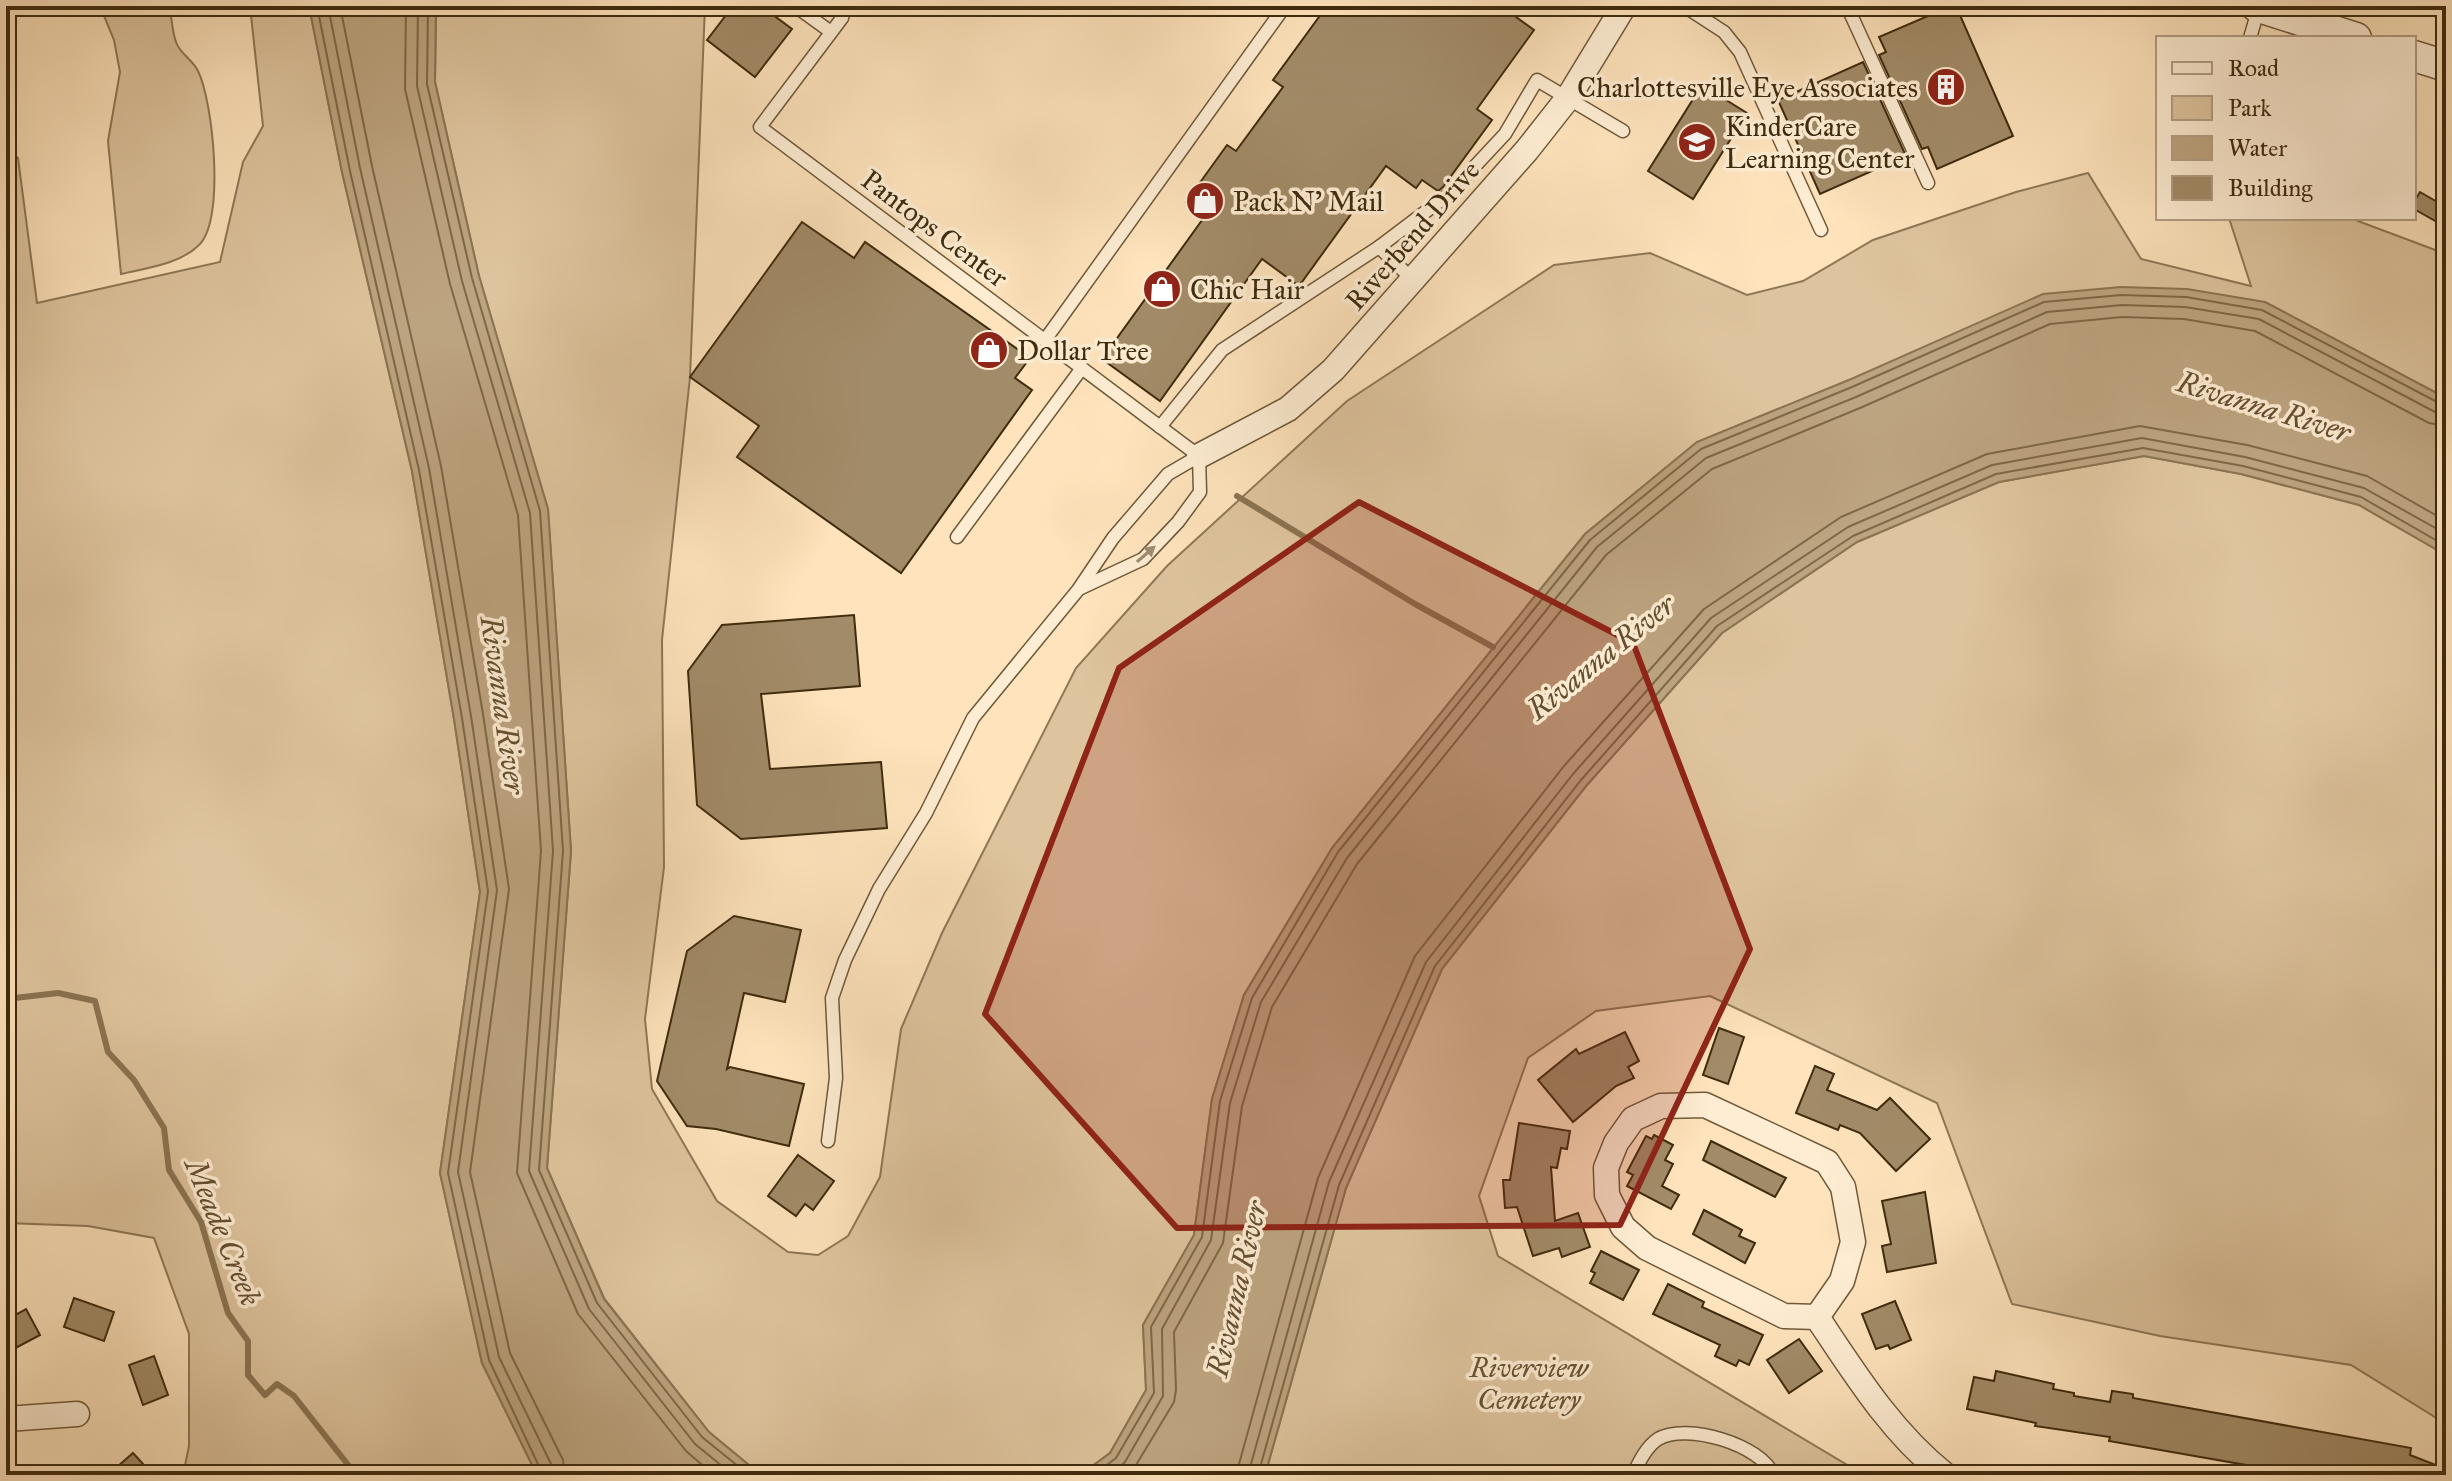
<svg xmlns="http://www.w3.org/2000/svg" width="2452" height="1481" viewBox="0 0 2452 1481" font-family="'IM FELL Great Primer',serif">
  <rect width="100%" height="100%" fill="#fee3bc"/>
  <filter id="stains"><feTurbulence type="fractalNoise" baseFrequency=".0025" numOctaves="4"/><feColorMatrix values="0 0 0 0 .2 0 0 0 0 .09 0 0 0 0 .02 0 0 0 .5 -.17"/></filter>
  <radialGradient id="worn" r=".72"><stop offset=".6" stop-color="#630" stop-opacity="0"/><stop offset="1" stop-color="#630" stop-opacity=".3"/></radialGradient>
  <!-- green -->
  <g fill="#dec49e" stroke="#8e7856" stroke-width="2">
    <path d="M100,6H169C172,18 172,31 176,42C180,54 193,60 198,71C213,101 225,218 200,244C181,264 147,268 121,274L108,141L120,72L114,40Z"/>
    <path d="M250,6H309L342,172L412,471L454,719L480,892L440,1173L482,1363L537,1475H183L189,1446V1334L154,1238L88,1226L6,1223V147L18,158L37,303L220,262L243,162L263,126Z"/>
    <path d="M436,6H705L690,377L662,640L664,867L645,1019L652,1089L717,1201L788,1252L818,1255L848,1236L880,1177L901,1029L942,933L1076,668L1167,566L1347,401L1554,265L1650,253L1747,295L1803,281L1873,240L2016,192L2088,173L2141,259L2251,286L2229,218H2350L2446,254V398L2265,302L1849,380L1697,442L1585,534L1332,848L1244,995L1212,1099L1194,1235L1143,1325L1146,1390L1110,1453L1080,1475H761L709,1432L604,1298L547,1168L571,851L548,510L479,276L435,82Z"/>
    <path d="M2144,456L2241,474L2359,505L2446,555V1424L2351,1365L2160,1336L2012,1304L1937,1103L1710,996L1596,1011L1528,1058L1479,1196L1498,1256L1864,1475H1265L1346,1188L1442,969L1587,785L1722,633L1857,542L1999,482Z"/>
  </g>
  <!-- water -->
  <g fill="#bda480" stroke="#8b7452" stroke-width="2">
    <path d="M309,6H436L435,82L479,276L548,509L571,851L547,1168L604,1299L709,1432L761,1475H537L482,1363L440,1173L480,892L454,719L412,471L342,172Z"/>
    <path d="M2121,287L2187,289L2265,302L2446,398V555L2359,505L2241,474L2144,456L1999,482L1857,542L1722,633L1587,785L1442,969L1346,1188L1265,1475H1080L1110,1453L1146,1390L1143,1325L1194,1235L1212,1099L1244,995L1332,848L1585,534L1697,442L1849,380L2043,294Z"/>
  </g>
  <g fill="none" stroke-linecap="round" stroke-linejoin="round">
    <!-- shore -->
    <g stroke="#7e6846" stroke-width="2">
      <path d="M317,6L350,171L419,470L462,718L488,891L448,1173L489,1360L543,1475"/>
      <path d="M328,6L360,168L429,468L471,716L497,890L458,1172L499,1357L551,1464L553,1475"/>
      <path d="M340,6L372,166L441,466L483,714L509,889L470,1172L510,1353L563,1460L565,1475"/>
      <path d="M406,6L405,89L450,284L518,515L541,851L517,1173L578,1314L686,1451L714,1475"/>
      <path d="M418,6L417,86L462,281L530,513L553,851L529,1171L589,1309L695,1444L733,1475"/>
      <path d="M428,6L427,84L472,278L540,511L563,851L539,1170L597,1303L702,1437L749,1475"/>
      <path d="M1094,1475L1116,1458L1154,1393L1151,1327L1202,1237L1220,1101L1252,998L1338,852L1590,540L1701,449L1852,387L2044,302L2121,295L2186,297L2262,310L2439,403L2446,404"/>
      <path d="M1110,1475L1125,1462L1163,1396L1162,1329L1211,1240L1230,1103L1261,1002L1347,858L1597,547L1706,458L1856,397L2047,312L2122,305L2185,307L2259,319L2435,412L2446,414"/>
      <path d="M1130,1475L1174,1402L1176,1390L1174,1332L1223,1243L1242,1106L1272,1007L1357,864L1606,555L1712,469L1860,408L2050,324L2122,317L2184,319L2255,331L2429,423L2446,426"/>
      <path d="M1236,1475L1318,1178L1415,956L1564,766L1704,609L1841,517L1987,454L2140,426L2247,445L2367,476L2446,521"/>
      <path d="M1248,1475L1329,1182L1426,962L1573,774L1711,618L1848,527L1992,465L2142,438L2245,457L2364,488L2446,534"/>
      <path d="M1258,1475L1339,1185L1435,966L1581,780L1717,626L1853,536L1996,474L2143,448L2243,466L2361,497L2446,546"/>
    </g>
    <!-- stream -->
    <g stroke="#8b7452" stroke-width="6">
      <path d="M1237,496L1415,604L1493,647"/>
      <path d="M6,999L58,993L95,1001L108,1052L134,1080L164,1128L169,1170L201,1222L228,1313L248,1341V1375L265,1395L277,1384L294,1396L356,1475"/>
    </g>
  </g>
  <!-- building -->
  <g fill="#a28b68" stroke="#3f2b0d" stroke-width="2">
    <path d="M733,6H761L792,29L755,77L707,40Z"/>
    <path d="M1327,6H1501L1534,30L1477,109L1492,120L1443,187L1438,191L1422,180L1416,188L1386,166L1299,286L1262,259L1160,401L1102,359L1205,216L1186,202L1227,145L1236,151L1283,87L1273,80Z"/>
    <path d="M1951,6H1956L2013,136L1937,169L1928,147L1922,149L1879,55L1886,52L1879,37Z"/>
    <path d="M1863,62L1906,156L1820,194L1778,100Z"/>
    <path d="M1702,85L1747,113L1693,199L1648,171Z"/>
    <path d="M2420,192L2446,207V227L2414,209V202Z"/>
    <path d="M802,222L854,258L865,242L1030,358L1015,378L1032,390L901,573L737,457L759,426L690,377Z"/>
    <path d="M854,615L860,686L761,694L770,769L881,762L887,828L741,839L697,805L688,671L722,625Z"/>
    <path d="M734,916L801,930L785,1002L744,993L727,1069L730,1067L804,1084L789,1146L716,1129L687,1126L657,1081L687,951Z"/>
    <path d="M1719,1028L1744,1037L1728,1084L1703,1075Z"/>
    <path d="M1625,1032L1639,1061L1628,1067L1634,1078L1616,1086L1573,1122L1538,1080L1576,1049L1579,1054Z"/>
    <path d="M1815,1066L1834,1074L1827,1090L1877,1110L1890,1098L1930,1139L1896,1171L1860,1133L1840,1125L1838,1130L1796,1113Z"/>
    <path d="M1519,1123L1570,1131L1567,1149L1561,1148L1557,1168L1551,1167L1555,1221L1578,1213L1590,1247L1562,1257L1559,1248L1533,1256L1517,1207L1505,1208L1503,1180H1510Z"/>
    <path d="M1654,1135L1673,1145L1665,1160L1673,1164L1662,1186L1679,1195L1671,1209L1627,1186L1633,1175L1627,1172L1646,1136L1652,1139Z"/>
    <path d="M1711,1141L1786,1178L1775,1197L1703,1160Z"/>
    <path d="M798,1155L834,1181L813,1210L805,1204L796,1216L768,1196Z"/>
    <path d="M1925,1192L1936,1263L1887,1272L1882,1246L1891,1244L1882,1201Z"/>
    <path d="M1704,1210L1742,1230L1739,1236L1755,1243L1745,1263L1693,1234Z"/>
    <path d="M1601,1251L1639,1270L1623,1300L1590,1283L1595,1273L1591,1271Z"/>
    <path d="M1668,1284L1704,1302L1702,1307L1763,1335L1749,1365L1739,1360L1736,1366L1715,1356L1720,1345L1653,1314Z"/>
    <path d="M74,1298L114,1312L104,1341L64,1327Z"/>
    <path d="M1895,1301L1911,1340L1890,1349L1888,1345L1876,1349L1862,1314Z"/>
    <path d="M26,1309L40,1335L6,1353V1320Z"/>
    <path d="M1799,1339L1822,1371L1789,1393L1767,1360Z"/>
    <path d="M154,1356L168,1395L143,1405L129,1365Z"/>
    <path d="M1996,1371L2054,1384L2053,1389L2074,1393V1396L2110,1402L2112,1391L2133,1394V1398L2411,1448L2410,1455L2446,1469V1475H2303L2109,1441L2110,1437L2035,1426L2036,1423L1967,1409L1974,1377L1994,1381Z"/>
    <path d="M133,1453L153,1475H108Z"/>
  </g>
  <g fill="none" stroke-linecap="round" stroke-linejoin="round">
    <!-- service casing -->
    <g stroke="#6f5939" stroke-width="15">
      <g id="service">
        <path d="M795,6L831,32"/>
        <path d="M845,6L842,18L760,127L1199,456"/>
        <path d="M1684,6L1724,32L1740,52L1821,230"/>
        <path d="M1847,6L1928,183"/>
        <path d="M2250,38L2259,7"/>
        <path d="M1379,247L1414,281"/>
        <path d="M1045,340L1285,6"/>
        <path d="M1160,427L1222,350L1379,247L1449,194L1505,134L1537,80L1623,131"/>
        <path d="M957,537L1082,368"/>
        <path d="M1081,588L1143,559L1178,522L1200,492L1199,456"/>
        <path d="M828,1141L836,1078L832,998L845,960L879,889L926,813L973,718L1078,590L1113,538L1168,474L1199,456"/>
        <path d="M1633,1475C1639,1462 1646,1447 1658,1439C1686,1422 1762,1445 1773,1475"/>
      </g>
    </g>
    <!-- minor casing -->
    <g stroke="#6f5939" stroke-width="27">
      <g id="minor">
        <path d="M1199,456L1288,409L1333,370L1527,150L1568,98L1624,6"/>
        <path d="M1705,1105L1827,1162L1843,1187L1853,1242L1842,1281L1817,1317L1784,1316L1647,1248L1623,1227L1607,1195L1606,1168L1616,1143L1633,1119L1661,1106Z"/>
        <path d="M1817,1317C1855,1374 1891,1432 1945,1475"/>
        <path d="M6,1419L77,1414"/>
      </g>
    </g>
    <!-- tertiary casing -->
    <g stroke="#6f5939" stroke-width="33">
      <g id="tertiary">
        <path d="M2256,6L2356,38"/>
        <path d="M2414,56L2446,66"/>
      </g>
    </g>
    <!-- service -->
    <use href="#service" stroke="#feedd3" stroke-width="12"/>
    <!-- minor -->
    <use href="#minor" stroke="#feedd3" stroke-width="24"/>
    <!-- tertiary -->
    <use href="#tertiary" stroke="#feedd3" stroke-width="30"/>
  </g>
  <!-- one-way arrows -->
  <defs><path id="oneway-solid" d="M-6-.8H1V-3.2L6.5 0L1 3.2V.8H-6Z" transform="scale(2)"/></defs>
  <use fill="#9e8c70" href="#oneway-solid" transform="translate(1146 554) rotate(-41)"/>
  <!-- marked area -->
  <path fill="#8f2418" fill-opacity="0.2" stroke="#8f2418" stroke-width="6" stroke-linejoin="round" d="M1359,502L1633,643L1750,949L1620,1225L1177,1228L985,1014L1119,668Z"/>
  <!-- icons -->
  <defs>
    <g id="building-disc" transform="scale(2)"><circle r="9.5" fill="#8f2418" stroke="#feedd3"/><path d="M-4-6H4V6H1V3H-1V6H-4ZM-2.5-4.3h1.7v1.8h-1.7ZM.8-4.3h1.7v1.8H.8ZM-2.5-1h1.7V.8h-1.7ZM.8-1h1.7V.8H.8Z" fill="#fff"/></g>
    <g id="school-disc" transform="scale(2)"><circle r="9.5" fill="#8f2418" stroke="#feedd3"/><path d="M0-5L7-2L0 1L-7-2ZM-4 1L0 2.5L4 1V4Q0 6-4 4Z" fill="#fff"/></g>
    <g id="shop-disc" transform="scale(2)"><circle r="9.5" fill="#8f2418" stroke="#feedd3"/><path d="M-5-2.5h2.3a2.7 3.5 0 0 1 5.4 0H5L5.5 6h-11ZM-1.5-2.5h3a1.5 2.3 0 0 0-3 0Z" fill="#fff"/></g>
  </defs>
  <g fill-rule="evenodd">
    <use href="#building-disc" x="1946" y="87"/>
    <use href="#school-disc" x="1697" y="142"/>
    <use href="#shop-disc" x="1205" y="201"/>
    <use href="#shop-disc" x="1162" y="289"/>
    <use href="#shop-disc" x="989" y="350"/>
  </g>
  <g text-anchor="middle" stroke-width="7" stroke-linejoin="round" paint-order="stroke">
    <!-- poi labels -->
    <g font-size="28" fill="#3f2b0d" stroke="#feedd3" text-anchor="start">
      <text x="1918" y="97" text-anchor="end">Charlottesville Eye Associates</text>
      <text x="1725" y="136">KinderCare<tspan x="1725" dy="32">Learning Center</tspan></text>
      <text x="1233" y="211">Pack N’ Mail</text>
      <text x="1190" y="299">Chic Hair</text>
      <text x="1017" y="360">Dollar Tree</text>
    </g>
    <!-- street labels -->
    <g font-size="28" fill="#3f2b0d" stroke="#feedd3">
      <text transform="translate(935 228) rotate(37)" y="10">Pantops Center</text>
      <text transform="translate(1412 235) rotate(-49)" y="10">Riverbend Drive</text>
    </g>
    <!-- park labels -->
    <g font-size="28" font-style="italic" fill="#675131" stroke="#feedd3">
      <text x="1529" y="1377">Riverview<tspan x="1529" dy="32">Cemetery</tspan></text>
    </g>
    <!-- water labels -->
    <g font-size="30" font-style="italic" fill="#654f30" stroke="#feedd3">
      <text transform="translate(2264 407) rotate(17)" y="10">Rivanna River</text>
      <text transform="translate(1601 657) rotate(-39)" y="10">Rivanna River</text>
      <text transform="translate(503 705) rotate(82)" y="10">Rivanna River</text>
      <text transform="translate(223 1232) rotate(68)" y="10">Meade Creek</text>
      <text transform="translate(1237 1289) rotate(-77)" y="10">Rivanna River</text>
    </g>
  </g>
  <!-- margin -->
  <rect width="2452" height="1481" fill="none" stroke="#fee3bc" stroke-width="32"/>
  <rect x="8" y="8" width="2436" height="1465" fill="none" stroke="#3f2b0d" stroke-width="4"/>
  <rect x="16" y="16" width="2420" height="1449" fill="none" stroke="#3f2b0d" stroke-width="2"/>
  <!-- legend -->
  <rect x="2156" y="36" width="260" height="184" fill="#feedd3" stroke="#b29f84" stroke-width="2"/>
  <rect x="2172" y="62" width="40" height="12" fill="#feedd3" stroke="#b29f84" stroke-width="2"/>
  <text x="2228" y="76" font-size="24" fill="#3f2b0d">Road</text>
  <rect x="2172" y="96" width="40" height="24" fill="#dec49e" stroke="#b29f84" stroke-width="2"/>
  <text x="2228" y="116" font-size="24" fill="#3f2b0d">Park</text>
  <rect x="2172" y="136" width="40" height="24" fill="#bda480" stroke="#b29f84" stroke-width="2"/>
  <text x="2228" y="156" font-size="24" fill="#3f2b0d">Water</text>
  <rect x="2172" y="176" width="40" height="24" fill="#a28b68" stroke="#b29f84" stroke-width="2"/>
  <text x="2228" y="196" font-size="24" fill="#3f2b0d">Building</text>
  <rect width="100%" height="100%" filter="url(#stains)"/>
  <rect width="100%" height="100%" fill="url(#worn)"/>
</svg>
